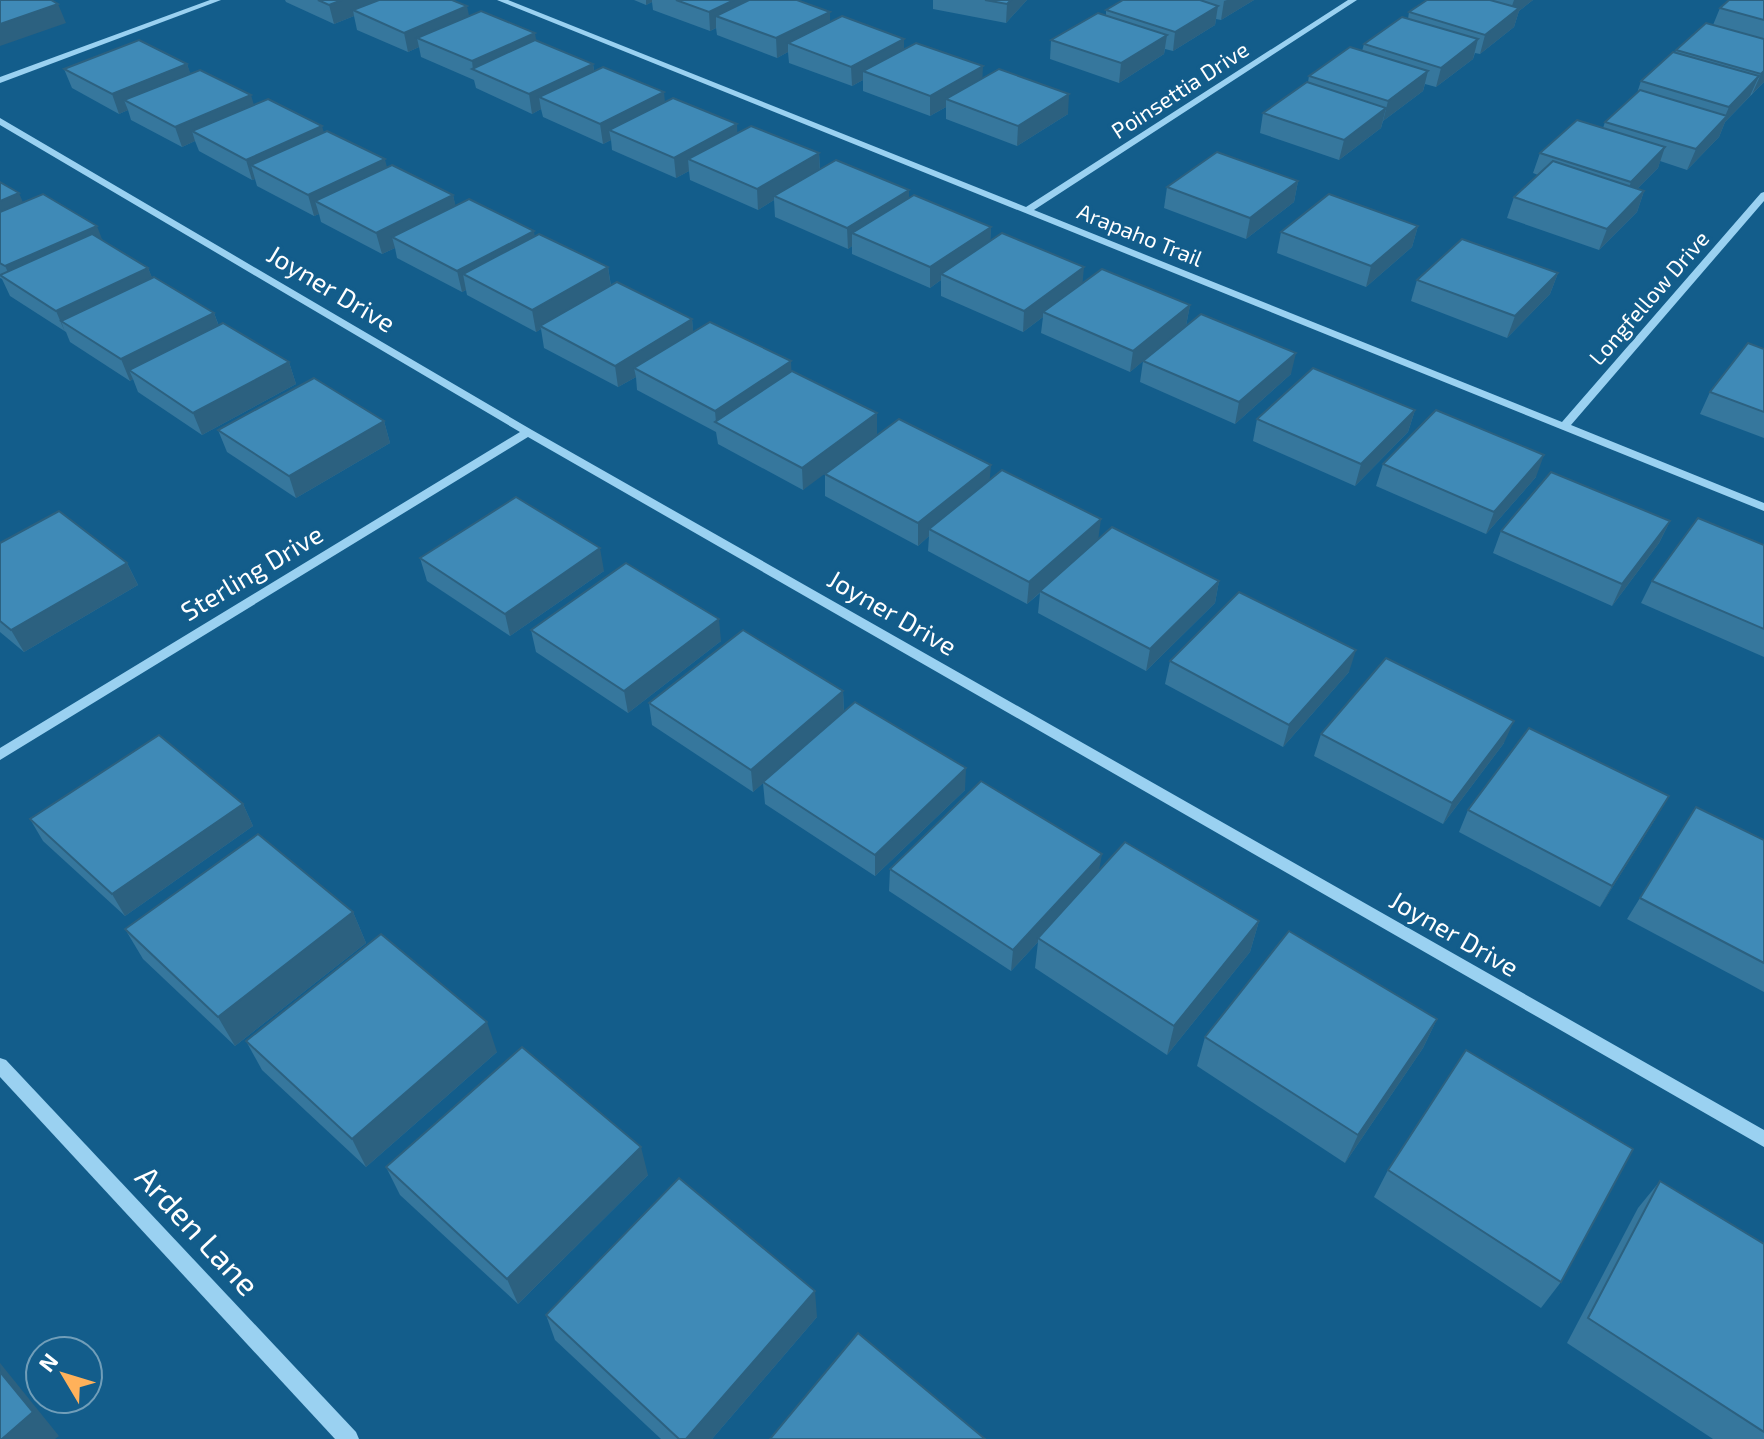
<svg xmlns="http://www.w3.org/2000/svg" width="1764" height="1439" font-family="'Exo 2',sans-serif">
<rect width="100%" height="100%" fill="#135d8b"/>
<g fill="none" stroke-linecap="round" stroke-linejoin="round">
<g fill="#9ad1f1" fill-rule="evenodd">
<polygon points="210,0 221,0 0,83 0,77"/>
<polygon points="497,0 508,0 1026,207 1348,0 1357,0 1034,210 1562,422 1761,193 1764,192 1764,201 1571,425 1764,503 1764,511"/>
<polygon points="0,118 532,430 1764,1130 1764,1147 528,437 0,760 0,748 520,432 0,125"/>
<polygon points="0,1058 6,1060 356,1432 359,1439 335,1439 0,1077"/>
</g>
</g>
<g fill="#36779d">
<polygon points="285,0 452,0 469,16 593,64 594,71 737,133 819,153 820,170 909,190 909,198 991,227 990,241 1082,283 1190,305 1186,326 1291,374 1235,424 1140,382 1143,361 1130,372 1041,333 1043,317 1023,332 941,296 941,280 930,288 852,254 852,246 848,249 775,217 774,200 758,210 690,180 689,171 676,178 612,150 611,140 603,144 543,117 541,109 532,114 476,88 474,80 421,57 419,47 408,52 357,30 354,16 334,24 286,2"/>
<polygon points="634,0 797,0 830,22 904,39 904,49 982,78 1068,114 1017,146 946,119 946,107 930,116 863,91 863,80 852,86 789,63 788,52 777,58 717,35 716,28 710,31 653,10 652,2 646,5"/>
<polygon points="933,0 1027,0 1006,23 933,9"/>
<polygon points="1123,0 1254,0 1221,20 1216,19 1215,25 1173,51 1165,49 1164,54 1119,83 1050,59 1051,40 1106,15 1106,10"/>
<polygon points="1427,0 1533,0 1519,11 1514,27 1480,54 1475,53 1473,59 1436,87 1425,84 1423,91 1383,121 1381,128 1339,160 1260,133 1263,113 1308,82 1309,76 1362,51 1364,44 1408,19 1409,12"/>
<polygon points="1764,0 1764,82 1725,122 1719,137 1687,170 1660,161 1658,168 1637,189 1644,191 1637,212 1599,250 1507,218 1514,197 1538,175 1533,173 1540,153 1603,128 1605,122 1637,93 1641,81 1675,53 1676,50 1713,25 1720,8"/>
<polygon points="187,64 190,74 254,105 324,133 387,167 453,195 455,205 535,236 608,267 611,286 692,319 693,332 791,371 877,413 803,490 718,444 716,432 637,390 636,377 618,387 544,348 541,329 536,332 467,295 466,290 462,292 397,258 395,248 382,254 321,222 319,214 314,216 257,186 255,179 252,180 199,151 195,141 182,147 131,120 128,110 119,114 72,88 64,69"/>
<polygon points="1298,181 1294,202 1246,239 1164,208 1167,187"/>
<polygon points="0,182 23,203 102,240 148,268 152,278 214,313 219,326 289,362 296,384 202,435 138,392 133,379 130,381 70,342 66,332 10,296 2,279 0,278"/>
<polygon points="1418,226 1412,247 1366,287 1277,253 1281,232"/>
<polygon points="1558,273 1550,294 1507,338 1411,301 1417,280"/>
<polygon points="1764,349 1764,438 1700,414 1710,392"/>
<polygon points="1415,410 1408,432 1355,486 1253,441 1257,419"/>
<polygon points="384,421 390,443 296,498 227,452 218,430"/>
<polygon points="1383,464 1536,477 1486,534 1376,486"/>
<polygon points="825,474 990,480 1098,540 1219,581 1215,603 1146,671 1038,613 1040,593 1027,604 928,551 929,536 918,546 825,496"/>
<polygon points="1670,521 1659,543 1612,606 1493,553 1501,531"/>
<polygon points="0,543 127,563 138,585 24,652 0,632"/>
<polygon points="1764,545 1764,657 1641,603 1652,581"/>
<polygon points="420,558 604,571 510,636 427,581"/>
<polygon points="531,630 721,641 628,713 536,652"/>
<polygon points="1170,661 1349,672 1283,747 1165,684"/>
<polygon points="843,691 844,712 965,790 875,876 765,804 763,783 753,792 652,725 649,703"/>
<polygon points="1321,734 1504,743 1443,824 1314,756"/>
<polygon points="243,804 253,826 125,916 43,841 30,819"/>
<polygon points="1696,807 1764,840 1764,992 1627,919"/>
<polygon points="1468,810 1656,818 1600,907 1459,832"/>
<polygon points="890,869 1099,871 1259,921 1250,952 1167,1055 1035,968 1038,942 1011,971 889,891"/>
<polygon points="353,912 366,943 235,1046 143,959 125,929"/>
<polygon points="1437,1019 1423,1048 1345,1163 1197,1066 1205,1037"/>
<polygon points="246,1041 497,1052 366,1167 262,1070"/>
<polygon points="386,1167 648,1175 518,1304 400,1195"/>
<polygon points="1388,1170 1561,1282 1541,1308 1374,1197"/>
<polygon points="1660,1181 1764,1244 1764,1439 1713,1439 1567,1343 1638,1208"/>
<polygon points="546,1315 817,1317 712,1439 661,1439 555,1340"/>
</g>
<g fill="#2c6180">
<polygon points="342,0 394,0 353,10 354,16 334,24 329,5"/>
<polygon points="646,0 652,0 652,2 646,5"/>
<polygon points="734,0 763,0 716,16 716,28 710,31 709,12"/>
<polygon points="1011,0 1027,0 1006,23 1007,4"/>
<polygon points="1227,0 1254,0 1221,20 1224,1"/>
<polygon points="1514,0 1533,0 1519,11 1514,27 1480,54 1485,35 1508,17"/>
<polygon points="58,4 66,23 0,46 0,24"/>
<polygon points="467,6 471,25 417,38 419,47 408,52 404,33"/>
<polygon points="1218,6 1215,25 1173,51 1175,32"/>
<polygon points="830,12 830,31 788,43 788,52 777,58 776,38"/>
<polygon points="535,33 538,52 473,70 472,61"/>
<polygon points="1167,35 1164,54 1119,83 1121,63"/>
<polygon points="904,39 904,58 863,71 863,80 852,86 851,67"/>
<polygon points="1478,39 1473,59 1436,87 1441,68"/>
<polygon points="187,64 194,83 124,100 128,110 119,114 112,94"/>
<polygon points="593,64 596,84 539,97 541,109 532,114 529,94"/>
<polygon points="983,66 982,86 946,99 946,107 930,116 930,96"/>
<polygon points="1428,71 1423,91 1383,121 1388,101"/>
<polygon points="1764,71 1764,82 1752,94 1761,74"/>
<polygon points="1759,76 1750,96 1725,122 1719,137 1687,170 1696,149 1723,121 1729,107"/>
<polygon points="664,92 666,112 609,130 611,140 603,144 600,124"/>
<polygon points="1069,94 1068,114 1017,146 1018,126"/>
<polygon points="251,95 257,115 192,131 195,141 182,147 175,127"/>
<polygon points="1386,108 1381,128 1339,160 1344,140"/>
<polygon points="737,124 738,144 688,159 689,171 676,178 674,158"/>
<polygon points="322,126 328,146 251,165 255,179 252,180 246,160"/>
<polygon points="1665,147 1658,168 1623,203 1631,182"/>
<polygon points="819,153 820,174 774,196 774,200 758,210 757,189"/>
<polygon points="385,159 390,180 315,201 319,214 314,216 308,195"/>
<polygon points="1298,181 1294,202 1246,239 1250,218"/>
<polygon points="909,190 909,211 852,233 852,246 848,249 847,228"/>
<polygon points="1644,191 1637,212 1599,250 1607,229"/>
<polygon points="19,193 28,214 0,225 0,201"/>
<polygon points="453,195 458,216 392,237 395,248 382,254 376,233"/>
<polygon points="97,226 105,247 13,283 5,266"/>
<polygon points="1418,226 1412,247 1366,287 1371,266"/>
<polygon points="991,227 990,248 941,274 941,280 930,288 930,267"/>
<polygon points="534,231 537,252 463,274 466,290 462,292 457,271"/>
<polygon points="608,267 611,288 540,326 541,329 536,332 532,310"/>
<polygon points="1084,267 1082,289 1043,312 1043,317 1023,332 1024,311"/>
<polygon points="148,268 157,289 61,321 65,332 56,311"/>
<polygon points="1558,273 1550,294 1507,338 1515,316"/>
<polygon points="1190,305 1186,326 1130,372 1133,351"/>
<polygon points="214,313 222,335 129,370 133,379 130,381 121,359"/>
<polygon points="692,319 694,340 634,368 636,377 618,387 615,366"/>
<polygon points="1296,353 1291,374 1235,424 1239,402"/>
<polygon points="791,361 792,382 716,422 715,411"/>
<polygon points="289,362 296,384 202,435 193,413"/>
<polygon points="1415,410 1408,432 1355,486 1361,464"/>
<polygon points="877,413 877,435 803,490 802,468"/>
<polygon points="384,421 390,443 296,498 289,476"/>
<polygon points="1544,455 1536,477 1486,534 1494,512"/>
<polygon points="991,465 989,487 929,529 929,536 918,546 918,523"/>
<polygon points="1101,519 1098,541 1027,604 1029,582"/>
<polygon points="1670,521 1659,543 1612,606 1622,584"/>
<polygon points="600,548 604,571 510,636 505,614"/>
<polygon points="127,563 138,585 24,652 11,630"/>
<polygon points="1219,581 1215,603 1146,671 1150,649"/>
<polygon points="719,619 721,641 628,713 624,691"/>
<polygon points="1356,650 1349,672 1283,747 1289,725"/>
<polygon points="843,691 844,713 753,792 751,770"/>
<polygon points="1514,721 1504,743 1443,824 1452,803"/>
<polygon points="966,768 965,790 875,876 875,855"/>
<polygon points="1669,796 1656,818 1600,907 1612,886"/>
<polygon points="243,804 253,826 125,916 112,894"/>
<polygon points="1102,854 1098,876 1038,938 1038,942 1011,971 1013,950"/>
<polygon points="353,912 366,943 235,1046 218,1017"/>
<polygon points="1259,921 1250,952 1167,1055 1174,1026"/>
<polygon points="1437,1019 1423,1048 1345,1163 1358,1135"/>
<polygon points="487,1022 497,1052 366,1167 352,1139"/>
<polygon points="641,1147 648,1175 518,1304 507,1279"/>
<polygon points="815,1291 817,1317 712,1439 686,1439"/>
<polygon points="0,1363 59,1436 55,1439 2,1439"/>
</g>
<g fill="#3f8ab7" stroke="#2c6180" stroke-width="2">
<polygon points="0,0 51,0 58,4 0,24"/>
<polygon points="318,0 342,0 329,5"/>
<polygon points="379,0 452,0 467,6 404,33 353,10"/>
<polygon points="676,0 734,0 709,12"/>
<polygon points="749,0 797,0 830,12 776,38 716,16"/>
<polygon points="985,0 1011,0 1007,4"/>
<polygon points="1123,0 1200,0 1218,6 1175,32 1106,10"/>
<polygon points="1427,0 1490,0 1519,8 1485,35 1409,12"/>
<polygon points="1729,0 1764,0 1764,20 1720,8"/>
<polygon points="481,11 535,33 472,61 417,38"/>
<polygon points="1098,13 1167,35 1121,63 1051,40"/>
<polygon points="842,16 904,39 851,67 788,43"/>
<polygon points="1402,17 1478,39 1441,68 1364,44"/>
<polygon points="1706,23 1764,39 1764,71 1761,74 1676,50"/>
<polygon points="139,40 187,64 112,94 64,69"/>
<polygon points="535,40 593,64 529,94 472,69"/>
<polygon points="916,43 983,66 930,96 863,71"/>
<polygon points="1350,47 1428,71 1388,101 1309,76"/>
<polygon points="1673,52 1759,76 1729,107 1641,81"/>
<polygon points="603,67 664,92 600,124 539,97"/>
<polygon points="999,69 1069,94 1018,126 946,99"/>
<polygon points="200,70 251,95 175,127 124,100"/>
<polygon points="1307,82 1386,108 1344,140 1263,113"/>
<polygon points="1640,90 1727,116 1696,149 1605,122"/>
<polygon points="673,98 737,124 674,158 609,130"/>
<polygon points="268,99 322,126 246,160 192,131"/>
<polygon points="1577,120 1665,147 1631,182 1540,153"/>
<polygon points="751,126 819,153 757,189 688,159"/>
<polygon points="327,131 385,159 308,195 251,165"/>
<polygon points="1217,152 1298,181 1250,218 1167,187"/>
<polygon points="836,160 909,190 847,228 774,196"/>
<polygon points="1553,161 1644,191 1607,229 1514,197"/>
<polygon points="392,165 453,195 376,233 315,201"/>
<polygon points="0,182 19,193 0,201"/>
<polygon points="43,194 97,226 5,266 0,263 0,212"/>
<polygon points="1329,194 1418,226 1371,266 1281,232"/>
<polygon points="914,195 991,227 930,267 852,233"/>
<polygon points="469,199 534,231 457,271 392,237"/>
<polygon points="1002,233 1084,267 1024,311 941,274"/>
<polygon points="92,234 148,268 56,311 0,275"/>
<polygon points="539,234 608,267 532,310 463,274"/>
<polygon points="1462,239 1558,273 1515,316 1417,280"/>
<polygon points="1102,269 1190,305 1133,351 1043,312"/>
<polygon points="154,277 214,313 121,359 61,321"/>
<polygon points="617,282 692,319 615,366 540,326"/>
<polygon points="1201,314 1296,353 1239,402 1143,361"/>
<polygon points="710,322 791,361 715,411 634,368"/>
<polygon points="223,323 289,362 193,413 129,370"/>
<polygon points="1748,343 1764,349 1764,412 1710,392"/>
<polygon points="1313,368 1415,410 1361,464 1257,419"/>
<polygon points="792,371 877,413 802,468 715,422"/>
<polygon points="314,378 384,421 289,476 218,430"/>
<polygon points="1436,410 1544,455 1494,512 1383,464"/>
<polygon points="899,419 991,465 918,523 825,474"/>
<polygon points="1002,470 1101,519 1029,582 929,529"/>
<polygon points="1551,472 1670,521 1622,584 1501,531"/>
<polygon points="516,497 600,548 505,614 420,558"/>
<polygon points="59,511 127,563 11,630 0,621 0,543"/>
<polygon points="1698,518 1764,545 1764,629 1652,581"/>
<polygon points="1112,527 1219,581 1150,649 1040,591"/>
<polygon points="626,563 719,619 624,691 531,630"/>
<polygon points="1239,592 1356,650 1289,725 1170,661"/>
<polygon points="743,630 843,691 751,770 649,703"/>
<polygon points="1386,658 1514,721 1452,803 1321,734"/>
<polygon points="855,702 966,768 875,855 763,782"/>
<polygon points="1529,728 1669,796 1612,886 1468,810"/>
<polygon points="159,735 243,804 112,894 30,819"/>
<polygon points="981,781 1102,854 1013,950 890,869"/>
<polygon points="1696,807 1764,840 1764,963 1640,898"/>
<polygon points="258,834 353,912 218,1017 125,929"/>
<polygon points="1125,842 1259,921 1174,1026 1038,938"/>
<polygon points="1289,931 1437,1019 1358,1135 1205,1037"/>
<polygon points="381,934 487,1022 352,1139 246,1041"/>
<polygon points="522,1047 641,1147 507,1279 386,1167"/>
<polygon points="1466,1050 1633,1149 1561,1282 1388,1170"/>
<polygon points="679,1178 815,1291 686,1439 679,1439 546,1315"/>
<polygon points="1660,1181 1764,1244 1764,1432 1588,1318"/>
<polygon points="858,1333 985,1439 770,1439"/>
<polygon points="0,1372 33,1412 2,1439 0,1439"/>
</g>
<g text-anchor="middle" stroke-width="7" stroke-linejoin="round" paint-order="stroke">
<g font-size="22" fill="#fff" stroke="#135d8b">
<text transform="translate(1180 90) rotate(-33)" y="8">Poinsettia Drive</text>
<text transform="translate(1140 235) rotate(22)" y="8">Arapaho Trail</text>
<text transform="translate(1649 298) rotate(-49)" y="8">Longfellow Drive</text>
</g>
<g font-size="26" fill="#fff" stroke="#135d8b">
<text transform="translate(331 289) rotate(31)" y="9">Joyner Drive</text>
<text transform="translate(252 573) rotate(-31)" y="9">Sterling Drive</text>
<text transform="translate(892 613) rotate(30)" y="9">Joyner Drive</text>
<text transform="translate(1454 934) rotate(30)" y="9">Joyner Drive</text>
</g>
<g font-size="32" fill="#fff" stroke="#135d8b">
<text transform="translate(197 1231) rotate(47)" y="11">Arden Lane</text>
</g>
</g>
<g transform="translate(64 1375) rotate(308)"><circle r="38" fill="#135d8b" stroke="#719eb9" stroke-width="2"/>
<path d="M0-6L14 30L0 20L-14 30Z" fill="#ffb15a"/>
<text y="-12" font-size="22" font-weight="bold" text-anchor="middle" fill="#ffffff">N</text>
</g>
</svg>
